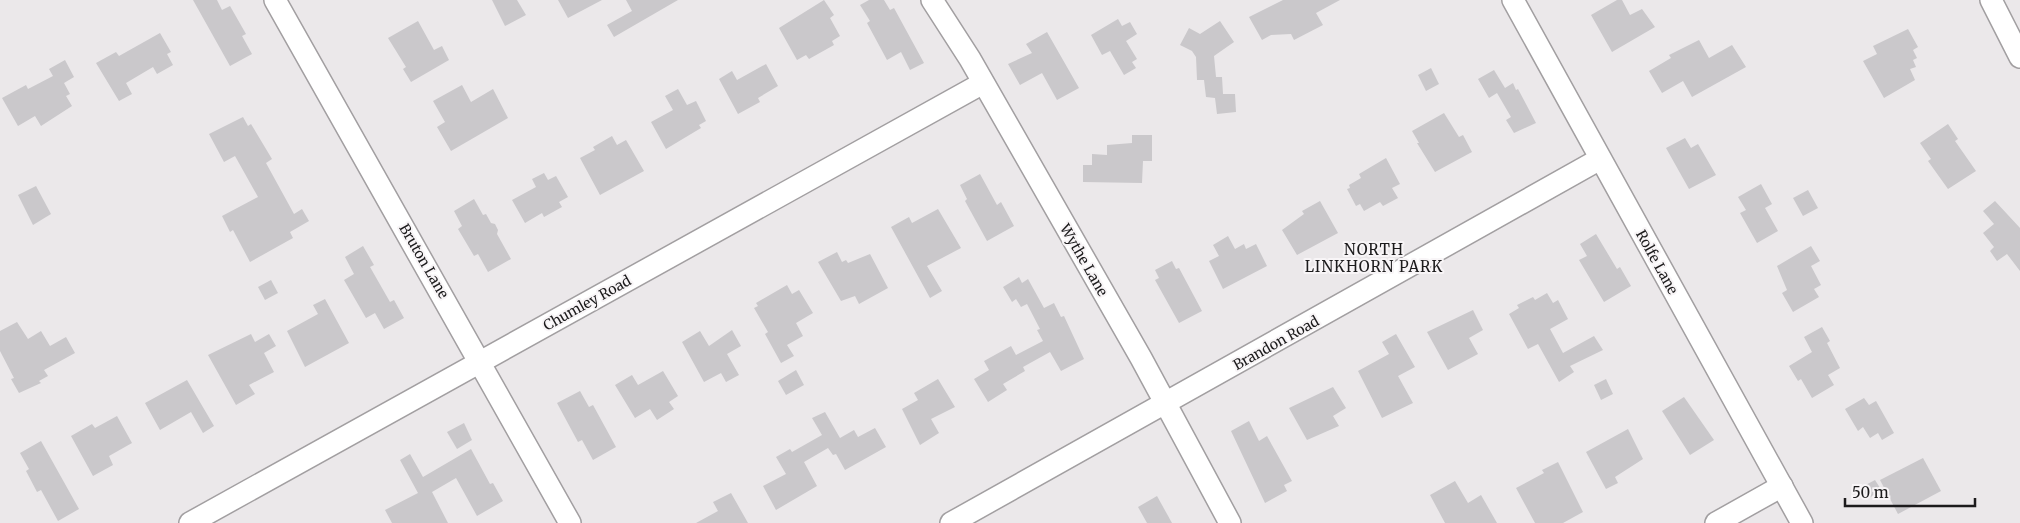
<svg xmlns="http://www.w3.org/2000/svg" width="2020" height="523" font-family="Merriweather,serif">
<rect width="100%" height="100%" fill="#ebe8ea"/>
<g fill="#cac8cb">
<polygon points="193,0 217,0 222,10 230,6 246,34 242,36 252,54 230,66"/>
<polygon points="492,0 517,0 526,15 505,26"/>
<polygon points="558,0 602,0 568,18"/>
<polygon points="626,0 678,0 614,37 607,25 632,11"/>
<polygon points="824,0 834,15 830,18 840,36 832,41 834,45 809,59 806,55 797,60 779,28"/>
<polygon points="869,0 884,0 890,10 894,8 924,63 910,70 901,52 887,60 867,23 870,21 860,5"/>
<polygon points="1283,0 1340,0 1316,13 1323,25 1294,40 1291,34 1271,35 1262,40 1249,17"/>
<polygon points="1617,0 1622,0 1630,15 1642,9 1655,27 1612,52 1591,15"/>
<polygon points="1118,19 1122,26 1130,22 1137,34 1126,41 1137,59 1132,62 1136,68 1124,75 1110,51 1102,55 1091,35"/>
<polygon points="418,21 434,50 442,46 449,60 411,82 403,69 406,67 388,38"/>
<polygon points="1220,21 1234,42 1214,56 1216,77 1222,77 1223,94 1235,94 1236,112 1217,114 1215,98 1206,97 1204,80 1197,80 1196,57 1192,51 1180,45 1189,28 1200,34"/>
<polygon points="1908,29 1918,47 1913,50 1917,58 1913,60 1916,67 1910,69 1915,80 1884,98 1863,61 1877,54 1873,46"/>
<polygon points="1047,32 1079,88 1057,100 1042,73 1020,85 1008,64 1032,53 1026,44"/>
<polygon points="160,33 171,52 167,54 173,65 157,74 153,67 126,83 132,94 119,101 96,63 116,52 119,56"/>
<polygon points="1699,40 1709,58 1732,45 1746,67 1692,97 1683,81 1662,93 1649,71 1671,58 1669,55"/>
<polygon points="65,60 74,77 64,83 70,94 66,96 72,106 41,126 35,116 18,126 2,98 26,85 28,89 53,76 49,69"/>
<polygon points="766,64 778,86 758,98 760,102 738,114 719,79 732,71 737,80"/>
<polygon points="1431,68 1439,84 1426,91 1418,75"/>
<polygon points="1494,70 1505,88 1513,83 1516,90 1518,89 1536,123 1514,133 1506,120 1511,117 1497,93 1489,98 1478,79"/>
<polygon points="462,85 471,102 493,89 508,118 451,151 437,127 445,122 433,101"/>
<polygon points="678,89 687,105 696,101 706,121 699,125 701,128 666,149 651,122 673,110 665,96"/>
<polygon points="1444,113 1459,137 1463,135 1472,152 1435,172 1417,143 1419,143 1412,131"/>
<polygon points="243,117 248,126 251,124 272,159 266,163 294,214 302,209 309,221 290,232 293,238 250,262 233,230 230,232 222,216 258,197 235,156 224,162 209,134"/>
<polygon points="1948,124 1958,139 1955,141 1976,171 1948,189 1928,161 1931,159 1920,143"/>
<polygon points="1132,135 1152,135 1152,161 1143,161 1142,183 1083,182 1083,165 1092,165 1092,154 1107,155 1107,145 1132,143"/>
<polygon points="612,136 617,145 626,140 644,171 600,195 580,158 595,150 593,147"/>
<polygon points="1685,138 1691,148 1698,144 1716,175 1689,189 1666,148"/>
<polygon points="1386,158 1400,184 1392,188 1398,198 1383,206 1380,202 1364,211 1360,204 1356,206 1347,189 1350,188 1349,185 1361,178 1359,174"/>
<polygon points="544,173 548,180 556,176 568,197 559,202 562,207 544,217 542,213 525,223 512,200 536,187 532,179"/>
<polygon points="980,174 997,205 1001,202 1014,226 987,241 965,201 967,199 960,185"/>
<polygon points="1761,184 1772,204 1765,208 1778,231 1757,243 1740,213 1746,210 1738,197"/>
<polygon points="36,186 51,214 33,225 18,195"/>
<polygon points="1808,190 1818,208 1803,216 1793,198"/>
<polygon points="474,199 483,215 486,214 491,223 495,224 498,230 497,234 511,259 488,272 478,254 474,256 458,229 462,226 454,211"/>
<polygon points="1320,201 1338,233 1297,255 1282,230 1304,214 1302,211"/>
<polygon points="1995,201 2020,228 2020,271 2007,254 1997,261 1990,251 1994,247 1983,233 1994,224 1983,211"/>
<polygon points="938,209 961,248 927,266 942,291 930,298 891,227 909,217 912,223"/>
<polygon points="1596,234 1617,269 1620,267 1631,286 1604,302 1579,260 1587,256 1580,244"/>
<polygon points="1228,236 1235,249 1244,244 1246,249 1256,244 1267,266 1223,289 1209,261 1219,256 1213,245"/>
<polygon points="363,246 374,265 370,267 390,302 394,300 404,318 384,329 375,313 366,318 344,280 354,274 345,257"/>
<polygon points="1811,246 1820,261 1811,266 1821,285 1814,289 1819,297 1793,312 1782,293 1787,290 1777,266"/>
<polygon points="837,252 842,262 846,260 848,263 870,254 888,288 859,304 855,296 841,301 818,262"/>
<polygon points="1172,261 1176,269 1179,268 1202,311 1179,323 1155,280 1159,278 1155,270"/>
<polygon points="1019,277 1022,283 1028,279 1044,308 1054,303 1061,317 1064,316 1084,359 1061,371 1050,352 1023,367 1025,371 1003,384 1007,390 988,402 974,379 989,370 984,361 1011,346 1016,355 1043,341 1037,330 1040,329 1027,304 1021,307 1016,299 1012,302 1003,287"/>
<polygon points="271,280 278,293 265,300 258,287"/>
<polygon points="787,285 792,294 799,290 813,313 796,323 803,336 787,345 794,356 781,363 765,334 768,332 754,308 758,306 756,303"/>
<polygon points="1547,293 1553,303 1558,300 1568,319 1550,329 1563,353 1594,336 1603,350 1570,366 1574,372 1559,382 1538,344 1528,349 1509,314 1519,308 1517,305 1533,297 1535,300"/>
<polygon points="325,299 349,343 305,367 287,331 318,314 313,305"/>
<polygon points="1473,310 1483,330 1469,338 1478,354 1448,370 1427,332"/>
<polygon points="17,322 28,339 41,331 50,346 66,337 75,353 44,370 48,376 39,381 41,383 19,393 11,379 14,378 0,351 0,331"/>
<polygon points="1822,327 1830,341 1827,343 1840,368 1828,375 1834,385 1812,398 1801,379 1798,381 1789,366 1812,352 1804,337"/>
<polygon points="732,330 741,346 727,354 739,375 726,382 721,373 704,382 682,342 700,331 709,346"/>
<polygon points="251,334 255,342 269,334 276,346 264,353 274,372 249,385 255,394 236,405 208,355"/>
<polygon points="1396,334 1415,367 1398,376 1413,403 1382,418 1358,371 1389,354 1382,342"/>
<polygon points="796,370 804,385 786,395 778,381"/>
<polygon points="663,371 678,396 669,402 674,409 657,420 650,409 635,418 615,385 632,375 638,385"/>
<polygon points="938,379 955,407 931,419 939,433 920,445 902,409 918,400 914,393"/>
<polygon points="1606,379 1613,394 1601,400 1594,385"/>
<polygon points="187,380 214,426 203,433 191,412 160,430 145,403"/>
<polygon points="1333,387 1346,408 1333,416 1339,426 1307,440 1289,408"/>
<polygon points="580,391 589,407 593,405 616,447 593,460 582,440 578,442 557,403"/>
<polygon points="1684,397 1714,440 1690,455 1662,411"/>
<polygon points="1864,398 1869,405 1876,401 1894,433 1882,440 1878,433 1870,438 1863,427 1858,431 1845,409"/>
<polygon points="825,412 840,438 854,430 858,437 875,428 886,447 845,470 836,454 833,455 828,448 804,462 817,486 776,510 763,486 786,474 776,457 790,449 792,452 822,435 812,418"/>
<polygon points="117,416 132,443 109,456 113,465 93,476 71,436 92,424 95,428"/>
<polygon points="1249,421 1259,441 1267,436 1292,481 1284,485 1287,491 1265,503 1231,431"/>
<polygon points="464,423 472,440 457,449 447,432"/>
<polygon points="1628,429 1643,459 1615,477 1618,483 1606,489 1586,452"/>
<polygon points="41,441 79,509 58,521 41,490 37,492 26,471 29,469 20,453"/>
<polygon points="471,449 490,484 493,483 503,501 477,516 456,478 432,492 448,523 392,523 385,510 418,493 400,460 410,454 423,477"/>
<polygon points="1923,458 1941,491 1898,514 1880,480"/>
<polygon points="1558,462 1583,512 1563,523 1535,523 1516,488 1544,473 1542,470"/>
<polygon points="1875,480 1882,491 1865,500 1858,489"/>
<polygon points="1455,481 1468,503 1481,495 1497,523 1445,523 1430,495"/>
<polygon points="731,493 748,523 696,523 718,511 713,502"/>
<polygon points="1157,496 1172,523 1147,523 1138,507"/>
</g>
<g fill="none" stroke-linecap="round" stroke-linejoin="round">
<g stroke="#a29fa1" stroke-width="24">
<g id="minor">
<polyline points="275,0 570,523"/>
<polyline points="932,0 970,59 1141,358 1230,523"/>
<polyline points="1513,0 1802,523"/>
<polyline points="1991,0 2020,57"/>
<polyline points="190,523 983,83"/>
<polyline points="951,523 1600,159"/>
<polyline points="1716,523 1782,486"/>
</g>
</g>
<use href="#minor" stroke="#fff" stroke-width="21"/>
</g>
<g text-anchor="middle" stroke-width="4" stroke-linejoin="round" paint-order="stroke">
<g font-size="14" fill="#1c1b1c" stroke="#f8f5f7">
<text transform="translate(1084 260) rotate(60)" y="5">Wythe Lane</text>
<text transform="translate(424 261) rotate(60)" y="5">Bruton Lane</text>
<text transform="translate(1657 262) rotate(61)" y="5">Rolfe Lane</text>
<text transform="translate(587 303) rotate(-29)" y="5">Chumley Road</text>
<text transform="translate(1276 343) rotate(-29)" y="5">Brandon Road</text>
</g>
<g font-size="15" letter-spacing="1" fill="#1c1b1c" stroke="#f8f5f7">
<text x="1374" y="255">NORTH<tspan x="1374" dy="17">LINKHORN PARK</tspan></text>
</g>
</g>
<path d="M1845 498v8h130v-8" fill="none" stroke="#1c1b1c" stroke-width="2.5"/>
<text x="1852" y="498" font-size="15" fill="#1c1b1c" stroke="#f8f5f7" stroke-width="4" paint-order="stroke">50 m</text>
</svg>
